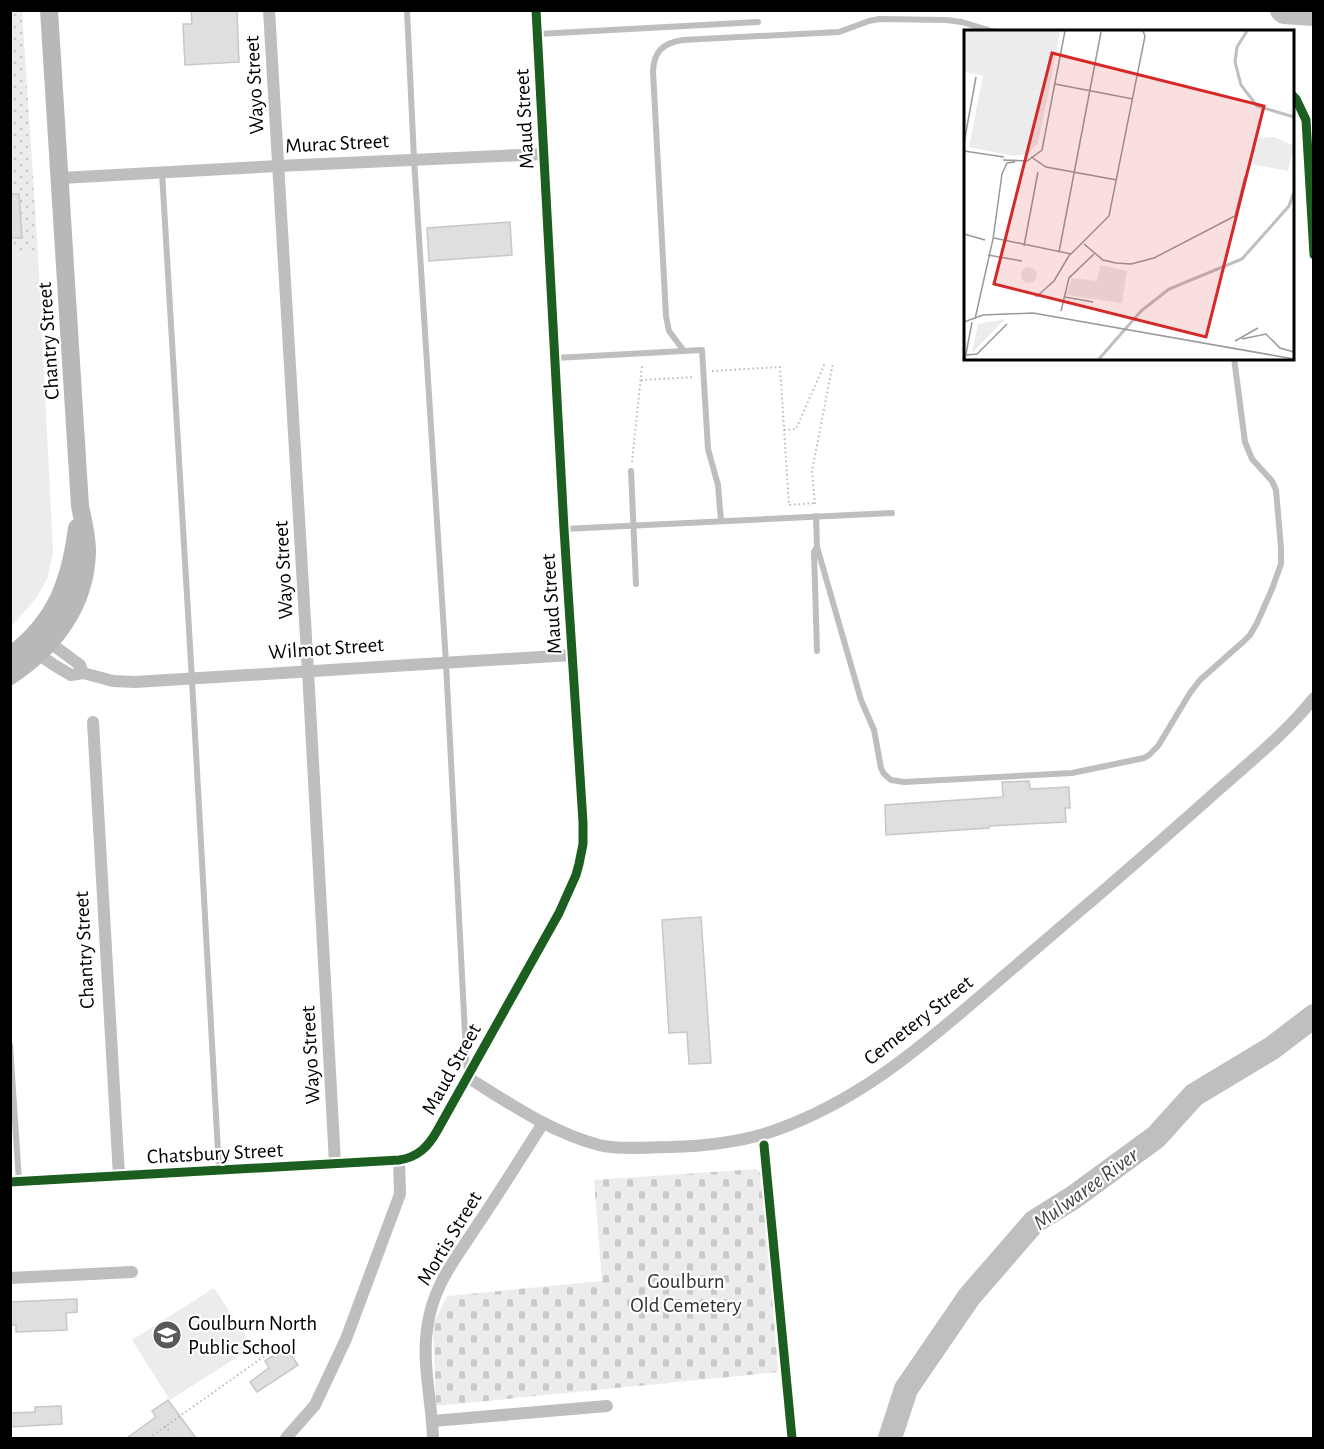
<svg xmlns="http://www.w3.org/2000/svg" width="1324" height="1449" font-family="'Alegreya Sans',sans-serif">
<defs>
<pattern id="grass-dots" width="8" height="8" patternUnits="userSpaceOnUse" patternTransform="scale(1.5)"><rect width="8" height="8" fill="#ececec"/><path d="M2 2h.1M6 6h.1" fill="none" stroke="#c9c9c9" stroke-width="1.8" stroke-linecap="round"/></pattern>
<pattern id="cemetery-stones" width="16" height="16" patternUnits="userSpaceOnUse" patternTransform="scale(1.5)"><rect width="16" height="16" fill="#ececec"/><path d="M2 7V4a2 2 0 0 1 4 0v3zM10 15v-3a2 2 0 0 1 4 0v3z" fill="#c9c9c9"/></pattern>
</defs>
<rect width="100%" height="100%" fill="#fff"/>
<polygon fill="url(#grass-dots)" points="10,11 22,11 38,253 11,254"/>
<polygon fill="url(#cemetery-stones)" points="756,1169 763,1175 778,1372 436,1406 433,1324 447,1296 602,1281 594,1180"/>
<g fill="#ececec">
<polygon points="38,253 53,552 48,577 37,597 11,627 11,254"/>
<polygon points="214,1288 253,1347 170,1400 132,1340"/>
</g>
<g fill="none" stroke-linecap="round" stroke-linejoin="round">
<g stroke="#bfbfbf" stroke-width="24">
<polyline points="1282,10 1284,12 1314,14"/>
<polyline points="890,1438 906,1389 969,1297 1034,1222 1074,1197 1156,1137 1194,1095 1272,1048 1314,1016"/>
</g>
</g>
<g fill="#dfdfdf" stroke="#c7c7c7" stroke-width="1.5">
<polygon points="191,10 237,10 239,62 185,65 183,24 192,24"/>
<polygon points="10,194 19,194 22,238 10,238"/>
<polygon points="510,222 512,255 429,261 427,228"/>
<polygon points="1029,781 1030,789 1069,787 1070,808 1065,808 1066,822 989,826 989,828 886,835 885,805 1003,797 1002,782"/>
<polygon points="701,917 711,1063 689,1064 687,1032 669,1033 662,920"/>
<polygon points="77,1299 77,1312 66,1313 67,1330 16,1332 16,1325 10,1325 10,1302"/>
<polygon points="286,1347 298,1365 257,1392 250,1382 269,1368 265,1361"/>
<polygon points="168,1400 196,1438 127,1438 156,1417 152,1411"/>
<polygon points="61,1406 62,1424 10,1427 10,1413 35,1412 35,1407"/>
</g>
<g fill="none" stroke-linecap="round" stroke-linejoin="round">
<g stroke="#b9b9b9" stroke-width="2" stroke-dasharray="1.5 3" stroke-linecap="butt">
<polyline points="712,371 780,367 789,505 815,503"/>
<polyline points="641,380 695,377"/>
<polyline points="784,430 796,429 825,363"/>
<polyline points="632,462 642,366"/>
<polyline points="815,504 812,471 833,363"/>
<polyline points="165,1426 171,1433"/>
<polyline points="149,1438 273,1350 276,1353"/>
</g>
<g stroke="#bebebe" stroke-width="6">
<polyline points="407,10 414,159 446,663 467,1073"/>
<polyline points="538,34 758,22"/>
<polyline points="162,172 192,680 219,1170"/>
<path d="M684 351 669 331 666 316 653 71C654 51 663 43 683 40L839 32 869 21 879 19 946 20 962 22 995 32"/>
<polyline points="555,358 702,350 708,449 718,485 721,521"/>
<polyline points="631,471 636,584"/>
<polyline points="816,516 817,547 814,552 817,651"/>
<polyline points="564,529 892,513"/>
<polyline points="817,547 861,700 874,730 881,768 884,774 891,780 904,782 1072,773 1144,758 1149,755 1158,746 1190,693 1200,680 1244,641 1250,635 1257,623 1272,589 1281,564 1281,548 1276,490 1272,481 1252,459 1245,442 1234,358"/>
<polyline points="10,1045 19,1181"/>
</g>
<g stroke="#bebebe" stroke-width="12">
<polyline points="269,10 308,671 335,1163"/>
<polyline points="61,178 278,166 544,154"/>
<polyline points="45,639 80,665 83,673"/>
<polyline points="34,651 54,665 71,675 83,673 113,681 135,682 572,655"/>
<polyline points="93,722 119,1176"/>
<path d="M467 1077C509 1103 550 1132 599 1145 617 1150 650 1147 670 1147 705 1146 743 1142 776 1130 855 1102 914 1053 977 999 1012 969 1047 939 1082 909 1128 870 1173 830 1217 791 1251 761 1286 733 1314 698"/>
<path d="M10 1182 399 1160C418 1157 428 1147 437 1131L559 913 576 875 579 864 583 844V822L564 529 536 10"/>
<polyline points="10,1278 132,1272"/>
<polyline points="433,1421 607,1406"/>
<polyline points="286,1438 315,1405 346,1339 400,1194 399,1160"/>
<path d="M433 1438C432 1402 422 1365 427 1329 433 1285 453 1263 476 1227 499 1193 521 1158 543 1123"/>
</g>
<g stroke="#b8b8b8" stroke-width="18">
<path d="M10 656C56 622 70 582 77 528"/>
<path d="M10 676C54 647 86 605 87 551 87 536 83 521 80 506L49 10"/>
</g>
<g stroke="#fff" stroke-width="13">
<g id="cycleway">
<polyline points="1292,95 1296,99 1306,120 1314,255"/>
<polyline points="764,1145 792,1438"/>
<path d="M10 1182 399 1160C418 1157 428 1147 437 1131L559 913 576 875 579 864 583 844V822L564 529 536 10"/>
</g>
</g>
<use href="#cycleway" stroke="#1b5e20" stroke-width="9"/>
</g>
<defs>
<g id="school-disc" transform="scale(1.5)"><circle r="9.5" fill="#595959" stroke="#fff"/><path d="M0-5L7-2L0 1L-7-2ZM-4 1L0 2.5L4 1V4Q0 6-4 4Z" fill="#fff"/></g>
</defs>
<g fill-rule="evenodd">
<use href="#school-disc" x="167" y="1335"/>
</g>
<g text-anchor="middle" stroke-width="4.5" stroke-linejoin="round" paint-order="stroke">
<g font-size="21" fill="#000" stroke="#fff">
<text transform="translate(254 85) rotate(-93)" y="7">Wayo Street</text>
<text transform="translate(524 119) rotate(-93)" y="7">Maud Street</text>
<text transform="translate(337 143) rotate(-3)" y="7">Murac Street</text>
<text transform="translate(48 341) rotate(-94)" y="7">Chantry Street</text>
<text transform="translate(283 570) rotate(-93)" y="7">Wayo Street</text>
<text transform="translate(551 604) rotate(-94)" y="7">Maud Street</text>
<text transform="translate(326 648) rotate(-4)" y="7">Wilmot Street</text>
<text transform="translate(84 950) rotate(-93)" y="7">Chantry Street</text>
<text transform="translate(918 1020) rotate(-38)" y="7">Cemetery Street</text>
<text transform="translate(310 1055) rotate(-93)" y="7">Wayo Street</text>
<text transform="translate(451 1069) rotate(-61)" y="7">Maud Street</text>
<text transform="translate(215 1153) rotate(-3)" y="7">Chatsbury Street</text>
<text transform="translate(449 1238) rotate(-59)" y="7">Mortis Street</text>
</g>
<g font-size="21" fill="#333" stroke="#fff">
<text x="686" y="1288">Goulburn<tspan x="686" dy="24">Old Cemetery</tspan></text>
</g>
<g font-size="21" fill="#000" stroke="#fff" text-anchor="start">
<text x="188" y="1330">Goulburn North<tspan x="188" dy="24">Public School</tspan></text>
</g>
<g font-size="22" font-style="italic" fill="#444" stroke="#fff">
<text transform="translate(1085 1188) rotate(-36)" y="8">Mulwaree River</text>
</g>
</g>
<g transform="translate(964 30)">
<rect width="330" height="330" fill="#fff"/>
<path d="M0 1H96L84 65 65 61 54 56 55 52 0 42Z" fill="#ececec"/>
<path d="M310 107 330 116 324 141 286 134 290 108ZM136 235 163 241 158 273 102 265 108 248 133 251Z" fill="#ececec"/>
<path d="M19 45 55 52V56L65 61 84 65 74 113 64 124 50 126 5 117ZM57 245a8 8 0 1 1 16 0a8 8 0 1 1-16 0ZM41 289 39 291 8 323 14 294Z" fill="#ececec"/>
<path fill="none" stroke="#bfbfbf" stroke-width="3" d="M283 1 273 17 271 32 277 55 293 76 330 87M135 329 177 281 205 259 278 229 325 176 330 162"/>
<path fill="none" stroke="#999" stroke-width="1.5" d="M91 54 169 69M0 113 12 47M0 121 40 127M67 127 82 137 153 150M39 130 63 131 78 120 101 1M0 204 21 210M30 208 107 224 145 186 181 6 179 1M120 214 139 230 152 233 167 234 190 228 271 186 281 146M60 216 74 142M95 222 137 2M24 225 58 231M72 267 90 251 106 224M101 267 129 272M97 281 105 248 130 224M11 289 29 209 38 144 43 133 51 132M0 292 19 285 69 283 330 329M278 309 302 304 316 318 330 322M271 311 294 298M2 325 13 324 43 294M1 329 8 292"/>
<path fill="#d62828" fill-opacity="0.15" stroke="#d62828" stroke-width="3" d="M88 23 300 76 242 307 30 254Z"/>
<rect width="330" height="330" fill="none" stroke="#000" stroke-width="3"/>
</g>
<rect width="1324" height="1449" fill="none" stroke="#000000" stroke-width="24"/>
</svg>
